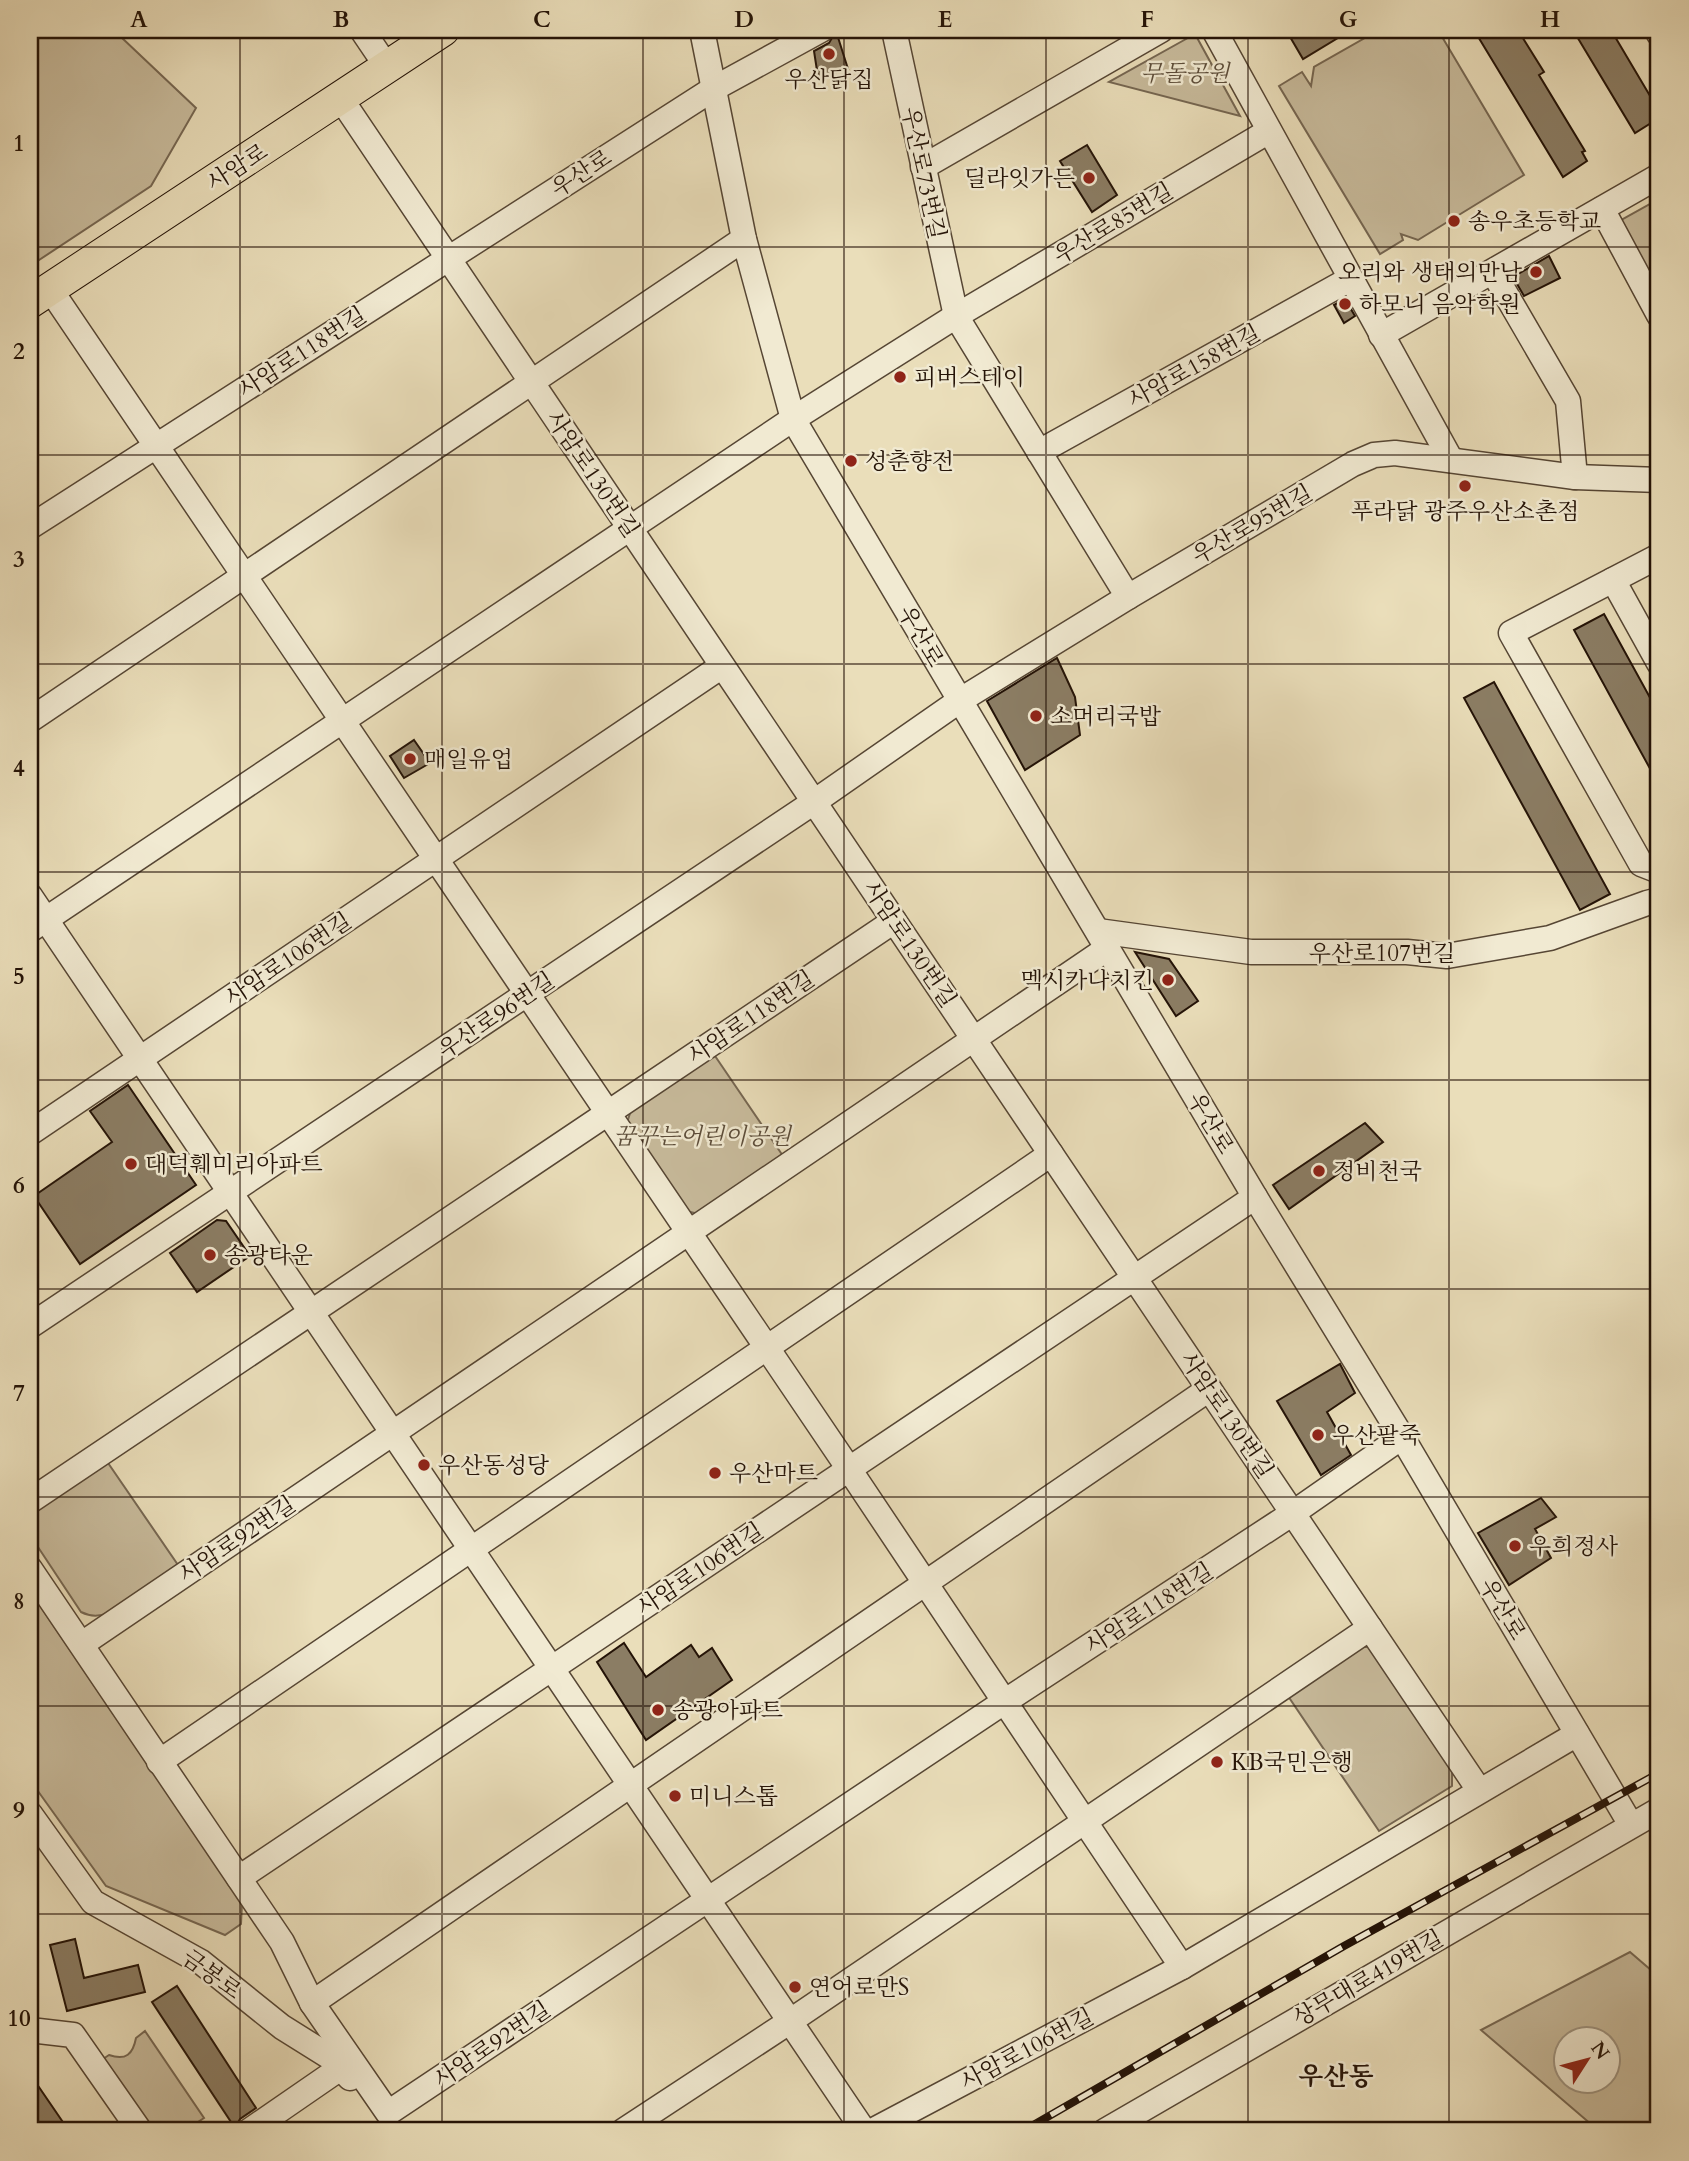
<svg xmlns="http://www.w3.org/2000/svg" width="1689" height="2161" font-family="Cardo,'Noto Serif KR',serif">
<rect width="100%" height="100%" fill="#eadeba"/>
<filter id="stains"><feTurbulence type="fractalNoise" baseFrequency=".00286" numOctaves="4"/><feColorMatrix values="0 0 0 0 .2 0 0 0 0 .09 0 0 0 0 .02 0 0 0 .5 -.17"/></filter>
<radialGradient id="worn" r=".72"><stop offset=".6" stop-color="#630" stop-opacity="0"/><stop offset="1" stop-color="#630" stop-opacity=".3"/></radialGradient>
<g fill="#c8bb9c" stroke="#766752" stroke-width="2" fill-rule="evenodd">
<polygon points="30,30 129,30 121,37 196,108 151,186 30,266"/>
<polygon points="1379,30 1438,30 1524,175 1418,240 1401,234 1403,240 1380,254 1279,86 1302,72 1311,86 1314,67"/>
<polygon points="1195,34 1240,116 1109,82"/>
<polygon points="1659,199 1659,299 1616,223"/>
<polygon points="713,1053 783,1156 699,1214 686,1211 627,1123 631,1110"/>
<path d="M106 1460 178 1565 109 1612C100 1617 91 1617 81 1612L30 1535V1514L35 1508Z"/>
<polygon points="30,1591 242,1903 241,1924 225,1935 106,1886 30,1780"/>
<polygon points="1356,1647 1370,1647 1452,1769 1452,1786 1379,1831 1286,1693"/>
<path d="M1630 1952 1659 1977V2131H1599L1481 2030ZM1566 2038H1608V2080H1566Z"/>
<path d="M145 2031 204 2118 184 2131H147L100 2061 109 2055C126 2061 133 2054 136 2038Z"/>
</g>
<g fill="#8b7d64" stroke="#241307" stroke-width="2">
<polygon points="1286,30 1351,30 1303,59"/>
<polygon points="1474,30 1513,30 1518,37 1521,35 1544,72 1539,75 1585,151 1582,152 1587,161 1563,177"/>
<polygon points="1573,30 1611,30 1659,111 1659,118 1635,133"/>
<polygon points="836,31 848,69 818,77 814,51 829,43"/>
<polygon points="1087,145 1117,195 1092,212 1060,161"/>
<polygon points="1549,256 1560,278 1524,296 1513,277"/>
<polygon points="1345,299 1355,316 1344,323 1334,305"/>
<polygon points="1604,614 1659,714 1659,785 1574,630"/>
<polygon points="1057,658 1075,697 1080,735 1025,770 987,701"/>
<polygon points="1494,682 1610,894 1580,910 1464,698"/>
<polygon points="414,740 430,763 404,778 390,756"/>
<polygon points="1135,952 1169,959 1198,1001 1176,1016"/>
<polygon points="128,1085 196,1185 80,1264 34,1196 112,1142 90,1111"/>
<polygon points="1365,1123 1383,1142 1289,1209 1273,1185"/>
<polygon points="217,1220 226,1221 250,1256 197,1292 170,1253"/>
<polygon points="1340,1364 1355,1393 1327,1412 1351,1455 1321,1475 1277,1401"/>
<polygon points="1541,1498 1556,1517 1535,1529 1551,1558 1509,1585 1478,1533"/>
<polygon points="624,1643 646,1677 691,1645 699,1657 712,1648 732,1680 646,1740 597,1662"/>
<polygon points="75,1939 84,1978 138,1965 145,1992 67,2011 50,1945"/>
<polygon points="177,1986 256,2108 240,2119 235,2128 152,2002"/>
<polygon points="30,2074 69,2131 30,2131"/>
</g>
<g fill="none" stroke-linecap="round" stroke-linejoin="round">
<g stroke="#564634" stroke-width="27">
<g id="minor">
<polyline points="362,30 387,67"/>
<polyline points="702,30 744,239 793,419 1255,1197 1402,1437 1631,1825"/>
<polyline points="894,30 956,316 1128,597"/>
<polyline points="1214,30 1451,460"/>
<polyline points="1657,30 1659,34"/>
<polyline points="341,99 1479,1790"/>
<polyline points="923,167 1161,30"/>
<polyline points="1602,209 1659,315"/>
<polyline points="1493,272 1568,401 1575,477"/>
<polyline points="50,289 849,1469 1182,1967"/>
<polyline points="1381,335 1659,176"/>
<polyline points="1039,452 1350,279"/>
<polyline points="30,527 713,89 821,30"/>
<polyline points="1659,556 1511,633 1641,864 1659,871"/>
<polyline points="1613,580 1659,663"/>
<polyline points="30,720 744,239"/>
<polyline points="30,896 864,2131"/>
<polyline points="30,930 793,419 956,316 1269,131"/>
<polyline points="1098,931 1251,952 1407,952 1447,956 1550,938 1647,903 1659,900"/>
<polyline points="30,1133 722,666"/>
<polyline points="30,1326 814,802 959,701 1128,597 1353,464 1374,455 1395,453 1575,477 1659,480"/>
<polyline points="1209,1389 312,2003 388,2113 1004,1702 1293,1513 1402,1437"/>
<polyline points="30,1501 894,921"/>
<polyline points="30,1569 282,1942 312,2003"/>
<polyline points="82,1644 1108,948"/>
<polyline points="159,1762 1051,1154"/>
<polyline points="30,1814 93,1902 201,1962 282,2027 330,2057 350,2078"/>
<polyline points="239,1878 1255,1197"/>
<polyline points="30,2030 73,2035 140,2131"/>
<polyline points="249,2131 339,2069"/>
<polyline points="623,2131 789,2022 1370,1628"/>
<polyline points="872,2131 1182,1967 1577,1734"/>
<polyline points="1105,2131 1659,1810"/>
</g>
</g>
<g stroke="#241307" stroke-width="34">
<polyline id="major" points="30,302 443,30"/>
</g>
<use href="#minor" stroke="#f1ead2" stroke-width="24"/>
<use href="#major" stroke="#eadeba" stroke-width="32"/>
<g stroke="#241307" stroke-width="8">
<polyline id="rail" points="1023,2131 1344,1946 1659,1773"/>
</g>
<use href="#rail" stroke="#f1ead2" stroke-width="5" stroke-dasharray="16" stroke-linecap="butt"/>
</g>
<path fill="none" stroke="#241307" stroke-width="2" stroke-opacity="0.55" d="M240 30V2131M442 30V2131M643 30V2131M844 30V2131M1046 30V2131M1248 30V2131M1449 30V2131M30 247H1659M30 455H1659M30 664H1659M30 872H1659M30 1080H1659M30 1289H1659M30 1497H1659M30 1706H1659M30 1914H1659"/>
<g fill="#8f2418" stroke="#f1ead2" stroke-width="2.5">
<circle cx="829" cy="54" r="7"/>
<circle cx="1089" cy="178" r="7"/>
<circle cx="1454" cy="221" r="7"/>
<circle cx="1536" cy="272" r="7"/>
<circle cx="1345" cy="304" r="7"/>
<circle cx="900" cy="377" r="7"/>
<circle cx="851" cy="461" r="7"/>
<circle cx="1465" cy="486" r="7"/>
<circle cx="1036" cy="716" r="7"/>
<circle cx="410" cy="759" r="7"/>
<circle cx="1168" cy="980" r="7"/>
<circle cx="131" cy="1164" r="7"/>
<circle cx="1319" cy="1171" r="7"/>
<circle cx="210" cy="1255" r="7"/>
<circle cx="1318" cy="1435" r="7"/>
<circle cx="424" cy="1465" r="7"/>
<circle cx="715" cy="1473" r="7"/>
<circle cx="1515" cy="1546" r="7"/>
<circle cx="658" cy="1710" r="7"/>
<circle cx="1217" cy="1762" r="7"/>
<circle cx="675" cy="1796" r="7"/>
<circle cx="795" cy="1987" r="7"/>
</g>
<g text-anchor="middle" stroke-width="5" stroke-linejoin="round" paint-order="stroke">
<g font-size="23" font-style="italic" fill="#5d4e3b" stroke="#f1ead2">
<text x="1185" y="81">무돌공원</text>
<text x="702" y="1144">꿈꾸는어린이공원</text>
</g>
<g font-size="23" fill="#241307" stroke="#f1ead2" text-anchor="start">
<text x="829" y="87" text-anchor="middle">우산닭집</text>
<text x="1075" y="186" text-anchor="end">딜라잇가든</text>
<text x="1468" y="229">송우초등학교</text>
<text x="1522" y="280" text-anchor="end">오리와 생태의만남</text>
<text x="1359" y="312">하모니 음악학원</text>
<text x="914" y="385">피버스테이</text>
<text x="865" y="469">성춘향전</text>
<text x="1465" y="519" text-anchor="middle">푸라닭 광주우산소촌점</text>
<text x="1050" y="724">소머리국밥</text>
<text x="424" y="767">매일유업</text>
<text x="1154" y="988" text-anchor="end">멕시카나치킨</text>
<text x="145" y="1172">대덕훼미리아파트</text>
<text x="1333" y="1179">정비천국</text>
<text x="224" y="1263">송광타운</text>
<text x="1332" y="1443">우산팥죽</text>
<text x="438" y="1473">우산동성당</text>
<text x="729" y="1481">우산마트</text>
<text x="1529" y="1554">우희정사</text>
<text x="672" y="1718">송광아파트</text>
<text x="1231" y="1770">KB국민은행</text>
<text x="689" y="1804">미니스톱</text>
<text x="809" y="1995">연어로만S</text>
</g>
<g font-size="23" fill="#241307" stroke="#f1ead2">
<text transform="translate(237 167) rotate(-33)" y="8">사암로</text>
<text transform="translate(581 173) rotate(-33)" y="8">우산로</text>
<text transform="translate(924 173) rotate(78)" y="8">우산로73번길</text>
<text transform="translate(1113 223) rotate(-31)" y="8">우산로85번길</text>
<text transform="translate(302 352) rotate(-33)" y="8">사암로118번길</text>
<text transform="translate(1194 366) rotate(-29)" y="8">사암로158번길</text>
<text transform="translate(593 474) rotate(56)" y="8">사암로130번길</text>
<text transform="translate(1252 524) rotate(-30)" y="8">우산로95번길</text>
<text transform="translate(921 636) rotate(60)" y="8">우산로</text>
<text transform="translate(910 944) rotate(56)" y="8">사암로130번길</text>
<text x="1382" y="961">우산로107번길</text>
<text transform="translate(288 959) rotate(-34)" y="8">사암로106번길</text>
<text transform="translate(496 1015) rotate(-34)" y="8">우산로96번길</text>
<text transform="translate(751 1017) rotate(-34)" y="8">사암로118번길</text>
<text transform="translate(1211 1123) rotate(59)" y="8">우산로</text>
<text transform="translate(1227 1415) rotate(56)" y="8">사암로130번길</text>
<text transform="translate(237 1539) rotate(-34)" y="8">사암로92번길</text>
<text transform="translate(700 1569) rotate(-34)" y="8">사암로106번길</text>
<text transform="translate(1149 1608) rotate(-33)" y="8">사암로118번길</text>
<text transform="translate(1503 1609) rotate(59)" y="8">우산로</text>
<text transform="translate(212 1974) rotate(36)" y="8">금봉로</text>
<text transform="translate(1368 1978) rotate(-30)" y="8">상무대로419번길</text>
<text transform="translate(492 2044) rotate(-34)" y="8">사암로92번길</text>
<text transform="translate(1027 2049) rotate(-28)" y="8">사암로106번길</text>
</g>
<g font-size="26" font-weight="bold" fill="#241307" stroke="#f1ead2">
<text x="1336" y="2085">우산동</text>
</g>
</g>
<rect width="1689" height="2161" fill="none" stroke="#eadeba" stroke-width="77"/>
<g transform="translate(1587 2060) rotate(54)"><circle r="33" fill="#f1ead2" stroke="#9f9481" stroke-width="2"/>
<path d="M0-5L12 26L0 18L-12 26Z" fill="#8f2418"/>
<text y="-10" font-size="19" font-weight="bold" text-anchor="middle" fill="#241307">N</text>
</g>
<rect x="38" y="38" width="1612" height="2084" fill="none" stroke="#241307" stroke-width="2.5"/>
<g font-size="23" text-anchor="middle" font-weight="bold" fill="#241307">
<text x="139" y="27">A</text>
<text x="341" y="27">B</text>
<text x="542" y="27">C</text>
<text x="744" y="27">D</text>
<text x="945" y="27">E</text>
<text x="1147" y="27">F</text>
<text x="1348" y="27">G</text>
<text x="1550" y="27">H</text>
<text x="19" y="151">1</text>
<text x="19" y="359">2</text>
<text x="19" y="567">3</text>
<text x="19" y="776">4</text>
<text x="19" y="984">5</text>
<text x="19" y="1193">6</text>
<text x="19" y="1401">7</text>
<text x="19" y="1609">8</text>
<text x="19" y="1818">9</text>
<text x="19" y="2026">10</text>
</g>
<rect width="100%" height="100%" filter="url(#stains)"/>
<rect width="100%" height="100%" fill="url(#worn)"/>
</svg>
